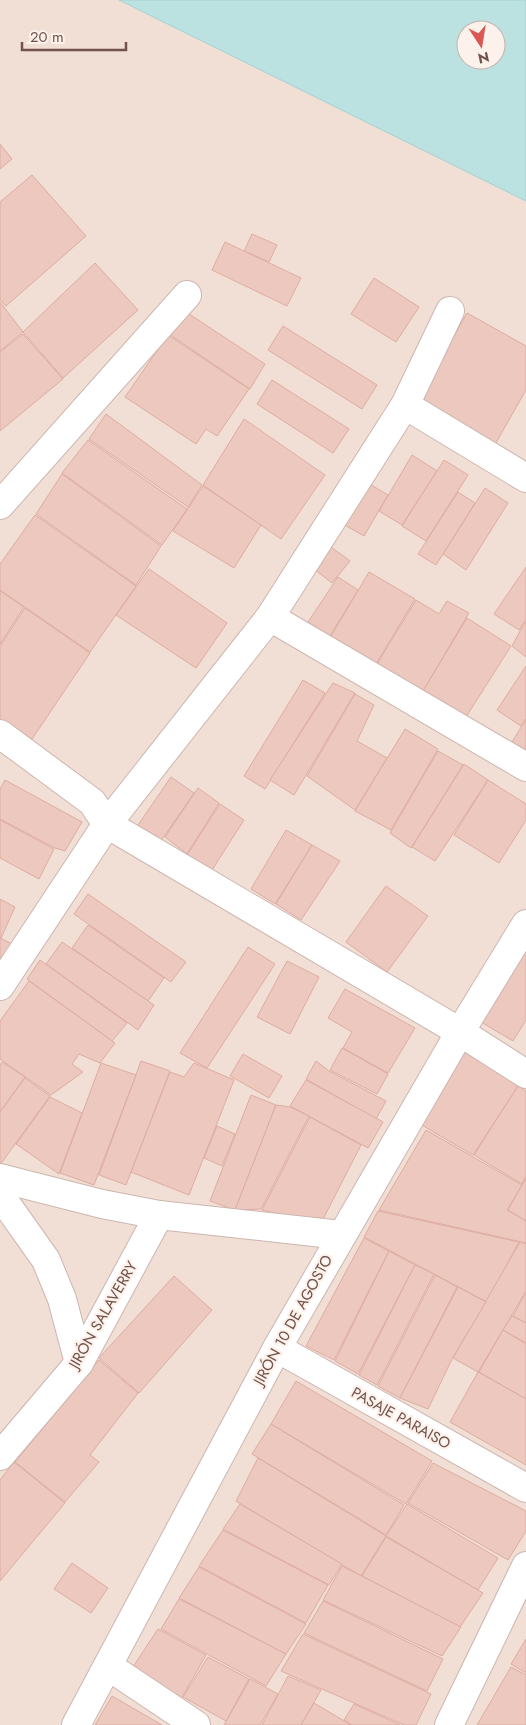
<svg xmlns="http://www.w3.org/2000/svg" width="526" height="1725" font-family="Jost,sans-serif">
<rect width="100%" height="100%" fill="#faeee5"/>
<path fill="#f1ded4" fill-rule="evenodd" d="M0 0H526V1725H0ZM466 30H496V60H466Z"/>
<path fill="#bbe2e0" stroke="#a2d3d1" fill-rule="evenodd" d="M119 0H526V201ZM466 30H496V60H466Z"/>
<g fill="#edc8bf" stroke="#deaca1">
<polygon points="0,144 12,159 0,169"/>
<polygon points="32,175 86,236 6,306 0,300 0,202"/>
<polygon points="252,234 277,245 269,262 244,251"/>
<polygon points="225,242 301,278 287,306 212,270"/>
<polygon points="95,263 138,310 63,378 23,332"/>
<polygon points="374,278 419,307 396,342 351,314"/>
<polygon points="0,302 23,332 0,351"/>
<polygon points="186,312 265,364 250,389 169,334"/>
<polygon points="467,313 526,346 526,390 493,448 415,405"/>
<polygon points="283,326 377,385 362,409 268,350"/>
<polygon points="23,334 63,379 0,431 0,352"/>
<polygon points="168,335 249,389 217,436 206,429 196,444 125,397"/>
<polygon points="272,380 349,429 333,453 257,404"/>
<polygon points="106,414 202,485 188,507 89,439"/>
<polygon points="244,419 325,475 281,539 203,485"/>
<polygon points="88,440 187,509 162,545 62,473"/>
<polygon points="412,455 437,471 402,525 379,511"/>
<polygon points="444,460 468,475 426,541 402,526"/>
<polygon points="62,474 161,546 136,585 36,514"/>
<polygon points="368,483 388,495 364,536 343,524"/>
<polygon points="203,486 261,525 234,568 173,531"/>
<polygon points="485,488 508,503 466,570 443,554"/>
<polygon points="458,492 475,503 436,565 418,554"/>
<polygon points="35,515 136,586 90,652 0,590 0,564"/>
<polygon points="331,547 350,561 332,583 314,569"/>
<polygon points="526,567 526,620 519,630 494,614"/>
<polygon points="149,569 227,623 196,668 116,615"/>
<polygon points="369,572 415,599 376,664 331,636"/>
<polygon points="338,577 358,590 330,636 308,622"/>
<polygon points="0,591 24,607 0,644"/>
<polygon points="416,600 439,614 447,601 469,613 423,691 377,664"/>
<polygon points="25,608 90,653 32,739 0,720 0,646"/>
<polygon points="467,618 511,646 466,717 423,691"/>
<polygon points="526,620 526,657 512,646"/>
<polygon points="526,666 526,719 521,726 497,710"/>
<polygon points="303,680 325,693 265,789 244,776"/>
<polygon points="333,683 355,693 294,795 270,780"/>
<polygon points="355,694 374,705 357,741 387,758 355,810 307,776"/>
<polygon points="526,719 526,751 512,742"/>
<polygon points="405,729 438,749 391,830 355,811"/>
<polygon points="438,751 463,765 411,848 390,833"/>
<polygon points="464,764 488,780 435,861 412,847"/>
<polygon points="171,777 194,793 159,844 136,828"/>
<polygon points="5,780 82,822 65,851 55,848 0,819 0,789"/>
<polygon points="488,780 526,804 526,820 499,863 454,835"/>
<polygon points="198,788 219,803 187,854 165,837"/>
<polygon points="220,804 244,820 212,870 187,855"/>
<polygon points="0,820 54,849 39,879 0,858"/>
<polygon points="286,830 312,845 275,904 251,889"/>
<polygon points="312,845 340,861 301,920 276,904"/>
<polygon points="386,886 428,916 387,972 346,942"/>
<polygon points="88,894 186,962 171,982 74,914"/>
<polygon points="0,899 15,907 1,938 0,938"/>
<polygon points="88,925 164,978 148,1001 72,948"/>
<polygon points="0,938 14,945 0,968"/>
<polygon points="62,942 154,1005 138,1030 46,964"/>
<polygon points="248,947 275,964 207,1068 180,1053"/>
<polygon points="526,950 526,1020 513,1041 481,1022"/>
<polygon points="40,960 127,1023 112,1041 27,979"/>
<polygon points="287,961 319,977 290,1034 257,1017"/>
<polygon points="29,981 115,1043 100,1063 79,1054 72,1064 83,1072 51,1095 0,1059 0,1021"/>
<polygon points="345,989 415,1028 388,1073 343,1048 352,1032 328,1018"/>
<polygon points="342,1048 388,1074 377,1094 330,1070"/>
<polygon points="465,1052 518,1086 473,1155 420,1124"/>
<polygon points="243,1054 282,1076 269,1098 230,1076"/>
<polygon points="141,1061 170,1071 126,1185 99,1175"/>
<polygon points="316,1061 329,1071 386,1101 376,1119 306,1079"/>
<polygon points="2,1062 25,1077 0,1112 0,1065"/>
<polygon points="101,1063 136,1075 94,1185 60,1173"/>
<polygon points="194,1063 234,1080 189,1195 131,1172 170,1072 184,1077"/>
<polygon points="25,1078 50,1096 0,1165 0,1112"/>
<polygon points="306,1080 383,1122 368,1148 290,1106"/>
<polygon points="518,1086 526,1091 526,1176 522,1184 474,1155"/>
<polygon points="251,1095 276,1105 235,1210 210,1201"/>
<polygon points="50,1097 82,1113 59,1174 16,1144"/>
<polygon points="276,1105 290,1107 309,1116 261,1209 235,1210"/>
<polygon points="310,1117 361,1145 320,1225 262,1210"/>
<polygon points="217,1126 235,1134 222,1166 204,1158"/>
<polygon points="426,1130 522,1185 507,1210 526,1221 526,1243 379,1210"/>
<polygon points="526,1178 526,1221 508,1210"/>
<polygon points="378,1211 519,1242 487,1302 364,1237"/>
<polygon points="364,1238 389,1251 334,1360 306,1346"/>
<polygon points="520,1242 526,1244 526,1291 478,1372 453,1358"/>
<polygon points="389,1251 415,1265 358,1374 335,1361"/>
<polygon points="415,1265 434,1274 377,1385 359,1375"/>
<polygon points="435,1275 457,1287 400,1398 378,1386"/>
<polygon points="174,1276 212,1310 139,1393 99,1358"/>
<polygon points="458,1287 486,1302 453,1357 428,1409 400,1398"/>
<polygon points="526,1292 526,1323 513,1316"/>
<polygon points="512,1316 526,1323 526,1343 503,1330"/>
<polygon points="503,1330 526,1344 526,1399 479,1372"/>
<polygon points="99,1360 138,1393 90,1455 99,1462 65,1502 15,1462"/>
<polygon points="478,1372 526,1399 526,1465 450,1422"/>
<polygon points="296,1381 432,1461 406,1504 271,1424"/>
<polygon points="271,1424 404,1505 386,1535 252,1454"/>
<polygon points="258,1458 386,1536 361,1576 236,1501"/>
<polygon points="14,1462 65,1503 0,1581 0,1480"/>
<polygon points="433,1463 526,1511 526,1531 508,1560 408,1503"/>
<polygon points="240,1504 342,1564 329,1585 223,1529"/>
<polygon points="407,1504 498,1558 478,1590 386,1536"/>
<polygon points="223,1530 328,1585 306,1623 199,1566"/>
<polygon points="386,1537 483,1593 460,1627 362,1576"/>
<polygon points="72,1563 108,1588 91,1613 54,1589"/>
<polygon points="342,1566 461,1627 442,1656 323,1600"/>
<polygon points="199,1567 306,1624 286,1654 179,1598"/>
<polygon points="179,1599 286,1654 266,1686 161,1629"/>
<polygon points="323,1601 443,1659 427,1691 304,1633"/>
<polygon points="158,1629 206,1655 181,1699 131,1670"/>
<polygon points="303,1634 431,1694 416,1725 404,1725 281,1671"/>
<polygon points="526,1639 526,1673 511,1664"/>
<polygon points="208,1657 249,1679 226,1721 183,1697"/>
<polygon points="511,1667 526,1675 526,1725 477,1725"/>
<polygon points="288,1676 321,1690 301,1725 262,1725"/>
<polygon points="250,1679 278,1694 260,1725 224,1725"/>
<polygon points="112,1696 162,1725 95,1725"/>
<polygon points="314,1703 351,1725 301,1725"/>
<polygon points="354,1704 400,1725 352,1725 344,1720"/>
</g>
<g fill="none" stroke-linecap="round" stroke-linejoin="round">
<g stroke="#cdb6af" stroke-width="30">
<g id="minor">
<polyline points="405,405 526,478"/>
<polyline points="0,505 187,295"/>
<polyline points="270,617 526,767"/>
<polyline points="0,734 92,802 107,824 460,1032 526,1074"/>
<polyline points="0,986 107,824 270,617 405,405 450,311"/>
<polyline points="0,1178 102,1204 159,1215 341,1235"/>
<polyline points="0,1195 46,1260 62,1299 79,1363"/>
<polyline points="277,1348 526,1488"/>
<polyline points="0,1456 79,1363 159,1215"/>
<polyline points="108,1666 196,1725"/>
<polyline points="76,1725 277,1348 460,1032 526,924"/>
<polyline points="449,1725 526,1566"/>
</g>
</g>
<use href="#minor" stroke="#fff" stroke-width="28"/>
</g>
<g text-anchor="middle" stroke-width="4.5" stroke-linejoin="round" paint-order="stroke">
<g font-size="15" fill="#71524c" stroke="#fdf2eb">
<text transform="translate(103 1315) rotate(-60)" y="5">JIRÓN SALAVERRY</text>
<text transform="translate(293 1320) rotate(-61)" y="5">JIRÓN 10 DE AGOSTO</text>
<text transform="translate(401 1418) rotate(29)" y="5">PASAJE PARAISO</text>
</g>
</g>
<g transform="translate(481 45) rotate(168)"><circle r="24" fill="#fdf2eb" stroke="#c5b2ab"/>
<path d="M0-4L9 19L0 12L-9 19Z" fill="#da5854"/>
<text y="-8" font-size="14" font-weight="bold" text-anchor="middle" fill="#71524c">N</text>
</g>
<path d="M22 42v8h104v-8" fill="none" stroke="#71524c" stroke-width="2.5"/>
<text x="30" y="42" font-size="15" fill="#71524c" stroke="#fdf2eb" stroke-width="4" paint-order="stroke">20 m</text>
</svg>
